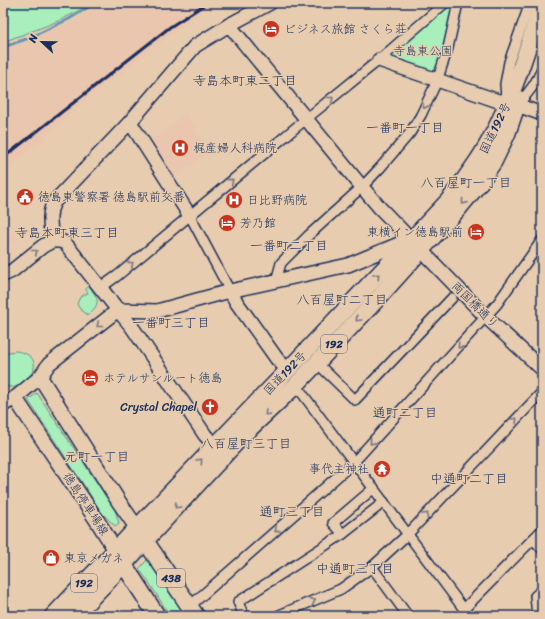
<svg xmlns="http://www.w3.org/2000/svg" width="545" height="619" font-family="Sriracha,'Klee One',sans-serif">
<rect width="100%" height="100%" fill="#e7ccaf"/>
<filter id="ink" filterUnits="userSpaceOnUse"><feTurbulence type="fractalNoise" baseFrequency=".025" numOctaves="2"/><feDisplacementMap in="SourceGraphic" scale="8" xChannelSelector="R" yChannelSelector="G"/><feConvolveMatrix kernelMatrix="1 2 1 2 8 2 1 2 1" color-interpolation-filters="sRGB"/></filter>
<g filter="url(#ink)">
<g fill="#ebc6af">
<polygon points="100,3 214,3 180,27 120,74 118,73 45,136 46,138 3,172 3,49 72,22"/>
<polygon points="186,114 211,153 172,178 148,143"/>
<polygon points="3,220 18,238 3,251"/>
</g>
<g fill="#a8efbb" stroke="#628f8c">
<path d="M3 3H90C66 21 31 31 3 42Z"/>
<polygon points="450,3 452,3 453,6 439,65 432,74 392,59 392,56 394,52"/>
<path d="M89 286C99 300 101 303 88 315L80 309 77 304 80 297 88 293 86 289Z"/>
<path d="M16 351C37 354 40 369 24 382 22 384 19 387 16 387 13 388 7 386 4 386L3 356 9 352Z"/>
<polygon points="37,393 115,510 119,523 115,526 102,513 28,400"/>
<polygon points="147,560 156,570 186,616 170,616 148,581 139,569"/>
</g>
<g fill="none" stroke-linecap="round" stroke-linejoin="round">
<polyline stroke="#6496b9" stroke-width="3" points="3,47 29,38 69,19 95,3"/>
<g stroke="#1b2f5e" stroke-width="12">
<g id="street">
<polyline points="506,99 505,84 509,62 530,3"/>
<path d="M518 105C529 91 536 85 542 68"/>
<polyline points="190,216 230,291"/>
<polyline points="276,281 281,263 309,235 362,187 380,168 410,133 421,115 437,81 448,48 458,3"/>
<polyline points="100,288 117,276 306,119 379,60 445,3"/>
<polyline points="317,363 355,400 452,298"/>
<polyline points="296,385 469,616"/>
<polyline points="343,534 333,523 374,488"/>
<polyline points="533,539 542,549"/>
<polyline points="372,567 408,616"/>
<polyline points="190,606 354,462 497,304 542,240"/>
<polyline points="464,609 542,530"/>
<polyline points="244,616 238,602 343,534 384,502"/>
<polyline points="277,616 341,589 372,567 408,534 542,392"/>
<polyline points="537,616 535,596 542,590"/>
</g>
</g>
<g stroke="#1b2f5e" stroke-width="16">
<g id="secondary">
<polyline points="229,25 362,187 380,208 486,317 542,369"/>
<polyline points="379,60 507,104"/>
<polyline points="517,105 542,114"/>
<polyline points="130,122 190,216"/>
<path d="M52 241C51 228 47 214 54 202L130 122 195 46 229 25 270 3"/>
<polyline points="3,275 12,271 43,246 52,241 60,241 65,243 118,310 49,364 40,377 15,398 3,405"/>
<polyline points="230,291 237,303 277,359 288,370"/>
<polyline points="118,310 157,311 230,291 348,265 411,239"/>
<polyline points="118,310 132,327 205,435 215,446"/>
</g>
</g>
<g stroke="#1b2f5e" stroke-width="17">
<g id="primary">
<polyline points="40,377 119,502 137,528"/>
<polyline points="15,398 98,522 116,551"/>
</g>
</g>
<g stroke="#1b2f5e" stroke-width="19">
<g id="highway">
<polyline points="140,533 196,616"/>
<polyline points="119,557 157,616"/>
<path d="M53 616 215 446 288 370 450 199C461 184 472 170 482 154 510 108 525 55 542 4"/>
<polyline points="74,616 124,564 145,541 244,434 296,385 380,296 459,208 478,185 494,161 507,134 519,99"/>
</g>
</g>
<use href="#street" stroke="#e7ccaf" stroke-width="9"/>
<use href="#secondary" stroke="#e7ccaf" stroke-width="13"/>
<use href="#primary" stroke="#e7ccaf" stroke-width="14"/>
<use href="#highway" stroke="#e7ccaf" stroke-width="16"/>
<polyline stroke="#1b2f5e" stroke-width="3" points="3,158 170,27 207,3"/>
</g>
<defs><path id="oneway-chevron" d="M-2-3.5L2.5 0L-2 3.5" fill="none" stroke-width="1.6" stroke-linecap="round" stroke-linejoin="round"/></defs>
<g stroke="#777682">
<use href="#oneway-chevron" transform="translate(331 99) rotate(-39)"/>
<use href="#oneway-chevron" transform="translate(425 106) rotate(115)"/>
<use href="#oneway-chevron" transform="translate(231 181) rotate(-40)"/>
<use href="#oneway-chevron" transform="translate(464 202) rotate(129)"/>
<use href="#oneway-chevron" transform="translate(35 252) rotate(-39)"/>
<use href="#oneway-chevron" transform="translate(131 264) rotate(-39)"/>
<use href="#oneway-chevron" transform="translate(377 276) rotate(-47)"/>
<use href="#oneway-chevron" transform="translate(358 319) rotate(133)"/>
<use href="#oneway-chevron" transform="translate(99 325) rotate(142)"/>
<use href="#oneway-chevron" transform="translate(460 346) rotate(132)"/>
<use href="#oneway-chevron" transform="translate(267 413) rotate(136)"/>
<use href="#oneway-chevron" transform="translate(515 420) rotate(-47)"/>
<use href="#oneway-chevron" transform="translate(372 442) rotate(132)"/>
<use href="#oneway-chevron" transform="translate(200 461) rotate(-47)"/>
<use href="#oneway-chevron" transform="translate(177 506) rotate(133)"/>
<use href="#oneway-chevron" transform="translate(426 515) rotate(-47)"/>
<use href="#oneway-chevron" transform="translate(277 530) rotate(139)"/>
<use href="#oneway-chevron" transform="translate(313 601) rotate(-23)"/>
</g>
</g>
<defs>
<g id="hotel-disc" transform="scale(0.9)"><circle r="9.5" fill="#c8321e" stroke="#e7ccaf"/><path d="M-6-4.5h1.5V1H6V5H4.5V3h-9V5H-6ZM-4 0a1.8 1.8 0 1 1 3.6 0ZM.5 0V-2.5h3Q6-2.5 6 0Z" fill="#fff"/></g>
<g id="hospital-disc" transform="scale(0.9)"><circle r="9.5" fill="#c8321e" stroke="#e7ccaf"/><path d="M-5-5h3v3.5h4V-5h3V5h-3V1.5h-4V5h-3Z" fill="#fff"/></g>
<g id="civic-disc" transform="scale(0.9)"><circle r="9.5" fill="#c8321e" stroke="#e7ccaf"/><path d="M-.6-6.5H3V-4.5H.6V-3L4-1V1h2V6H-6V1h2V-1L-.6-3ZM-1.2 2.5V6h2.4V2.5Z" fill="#fff"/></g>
<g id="church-disc" transform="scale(0.9)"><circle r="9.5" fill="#c8321e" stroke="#e7ccaf"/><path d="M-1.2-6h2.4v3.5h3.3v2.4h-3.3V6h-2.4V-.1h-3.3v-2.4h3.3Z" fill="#fff"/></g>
<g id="temple-disc" transform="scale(0.9)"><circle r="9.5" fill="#c8321e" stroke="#e7ccaf"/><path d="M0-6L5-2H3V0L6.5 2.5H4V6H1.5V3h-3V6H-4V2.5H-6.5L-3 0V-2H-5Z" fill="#fff"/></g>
<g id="shop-disc" transform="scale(0.9)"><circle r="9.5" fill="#c8321e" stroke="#e7ccaf"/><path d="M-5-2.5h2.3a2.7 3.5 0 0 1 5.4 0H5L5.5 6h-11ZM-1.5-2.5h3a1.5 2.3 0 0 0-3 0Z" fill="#fff"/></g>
</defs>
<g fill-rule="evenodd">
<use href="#hotel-disc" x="271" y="29"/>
<use href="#hospital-disc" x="180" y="148"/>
<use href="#civic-disc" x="25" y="197"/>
<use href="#hospital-disc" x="234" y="200"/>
<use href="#hotel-disc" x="227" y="223"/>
<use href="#hotel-disc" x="476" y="232"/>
<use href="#hotel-disc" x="90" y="378"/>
<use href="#church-disc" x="210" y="407"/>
<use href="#temple-disc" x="382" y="469"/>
<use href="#shop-disc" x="51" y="558"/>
</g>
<g text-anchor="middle" stroke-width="3" stroke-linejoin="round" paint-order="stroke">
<g fill="#e7ccaf" stroke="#585e76" stroke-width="1">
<rect x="321" y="335" width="26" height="18" rx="3"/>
<rect x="157" y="569" width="28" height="18" rx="3"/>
<rect x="71" y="574" width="26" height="18" rx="3"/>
</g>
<g font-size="11" font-weight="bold" fill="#1b2f5e">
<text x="334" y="348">192</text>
<text x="171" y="582">438</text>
<text x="84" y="587">192</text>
</g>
<g font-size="12" fill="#1b2f5e" stroke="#e7ccaf" text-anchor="start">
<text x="284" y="33">ビジネス旅館 さくら荘</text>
<text x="193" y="152">梶産婦人科病院</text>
<text x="38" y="201">徳島東警察署 徳島駅前交番</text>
<text x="247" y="204">日比野病院</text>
<text x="240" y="227">芳乃館</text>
<text x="463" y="236" text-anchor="end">東横イン徳島駅前</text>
<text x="103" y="382">ホテルサンルート徳島</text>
<text x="197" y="411" text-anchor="end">Crystal Chapel</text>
<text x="369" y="473" text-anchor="end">事代主神社</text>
<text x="64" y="562">東京メガネ</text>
</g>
<g font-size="12" fill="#294267" stroke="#e7ccaf">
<text x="423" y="55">寺島東公園</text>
</g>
<g font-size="12" fill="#1b2f5e" stroke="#e7ccaf">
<text transform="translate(495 128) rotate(-64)" y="4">国道192号</text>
<text transform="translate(475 305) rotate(45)" y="4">両国橋通り</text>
<text transform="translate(285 373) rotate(-46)" y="4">国道192号</text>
<text transform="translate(86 504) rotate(57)" y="4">徳島停車場線</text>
</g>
<g font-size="13" fill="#1b2f5e" stroke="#e7ccaf">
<text x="245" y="85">寺島本町東二丁目</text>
<text x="405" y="132">一番町一丁目</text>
<text x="466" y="187">八百屋町一丁目</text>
<text x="67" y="237">寺島本町東三丁目</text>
<text x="289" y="250">一番町二丁目</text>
<text x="342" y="304">八百屋町二丁目</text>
<text x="171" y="327">一番町三丁目</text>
<text x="405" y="417">通町二丁目</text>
<text x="246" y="448">八百屋町三丁目</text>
<text x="97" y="461">元町一丁目</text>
<text x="469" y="483">中通町二丁目</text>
<text x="292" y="516">通町三丁目</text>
<text x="355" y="573">中通町三丁目</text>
</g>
</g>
<rect width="545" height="619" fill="none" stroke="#e7ccaf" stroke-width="16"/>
<rect x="8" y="8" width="529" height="603" fill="none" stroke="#1b2f5e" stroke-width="1.5" filter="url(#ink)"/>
<g transform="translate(42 42) rotate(292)" stroke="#e7ccaf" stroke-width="3" paint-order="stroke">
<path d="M0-3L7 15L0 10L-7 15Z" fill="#1b2f5e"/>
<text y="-6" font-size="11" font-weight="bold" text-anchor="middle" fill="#1b2f5e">N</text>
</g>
</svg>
